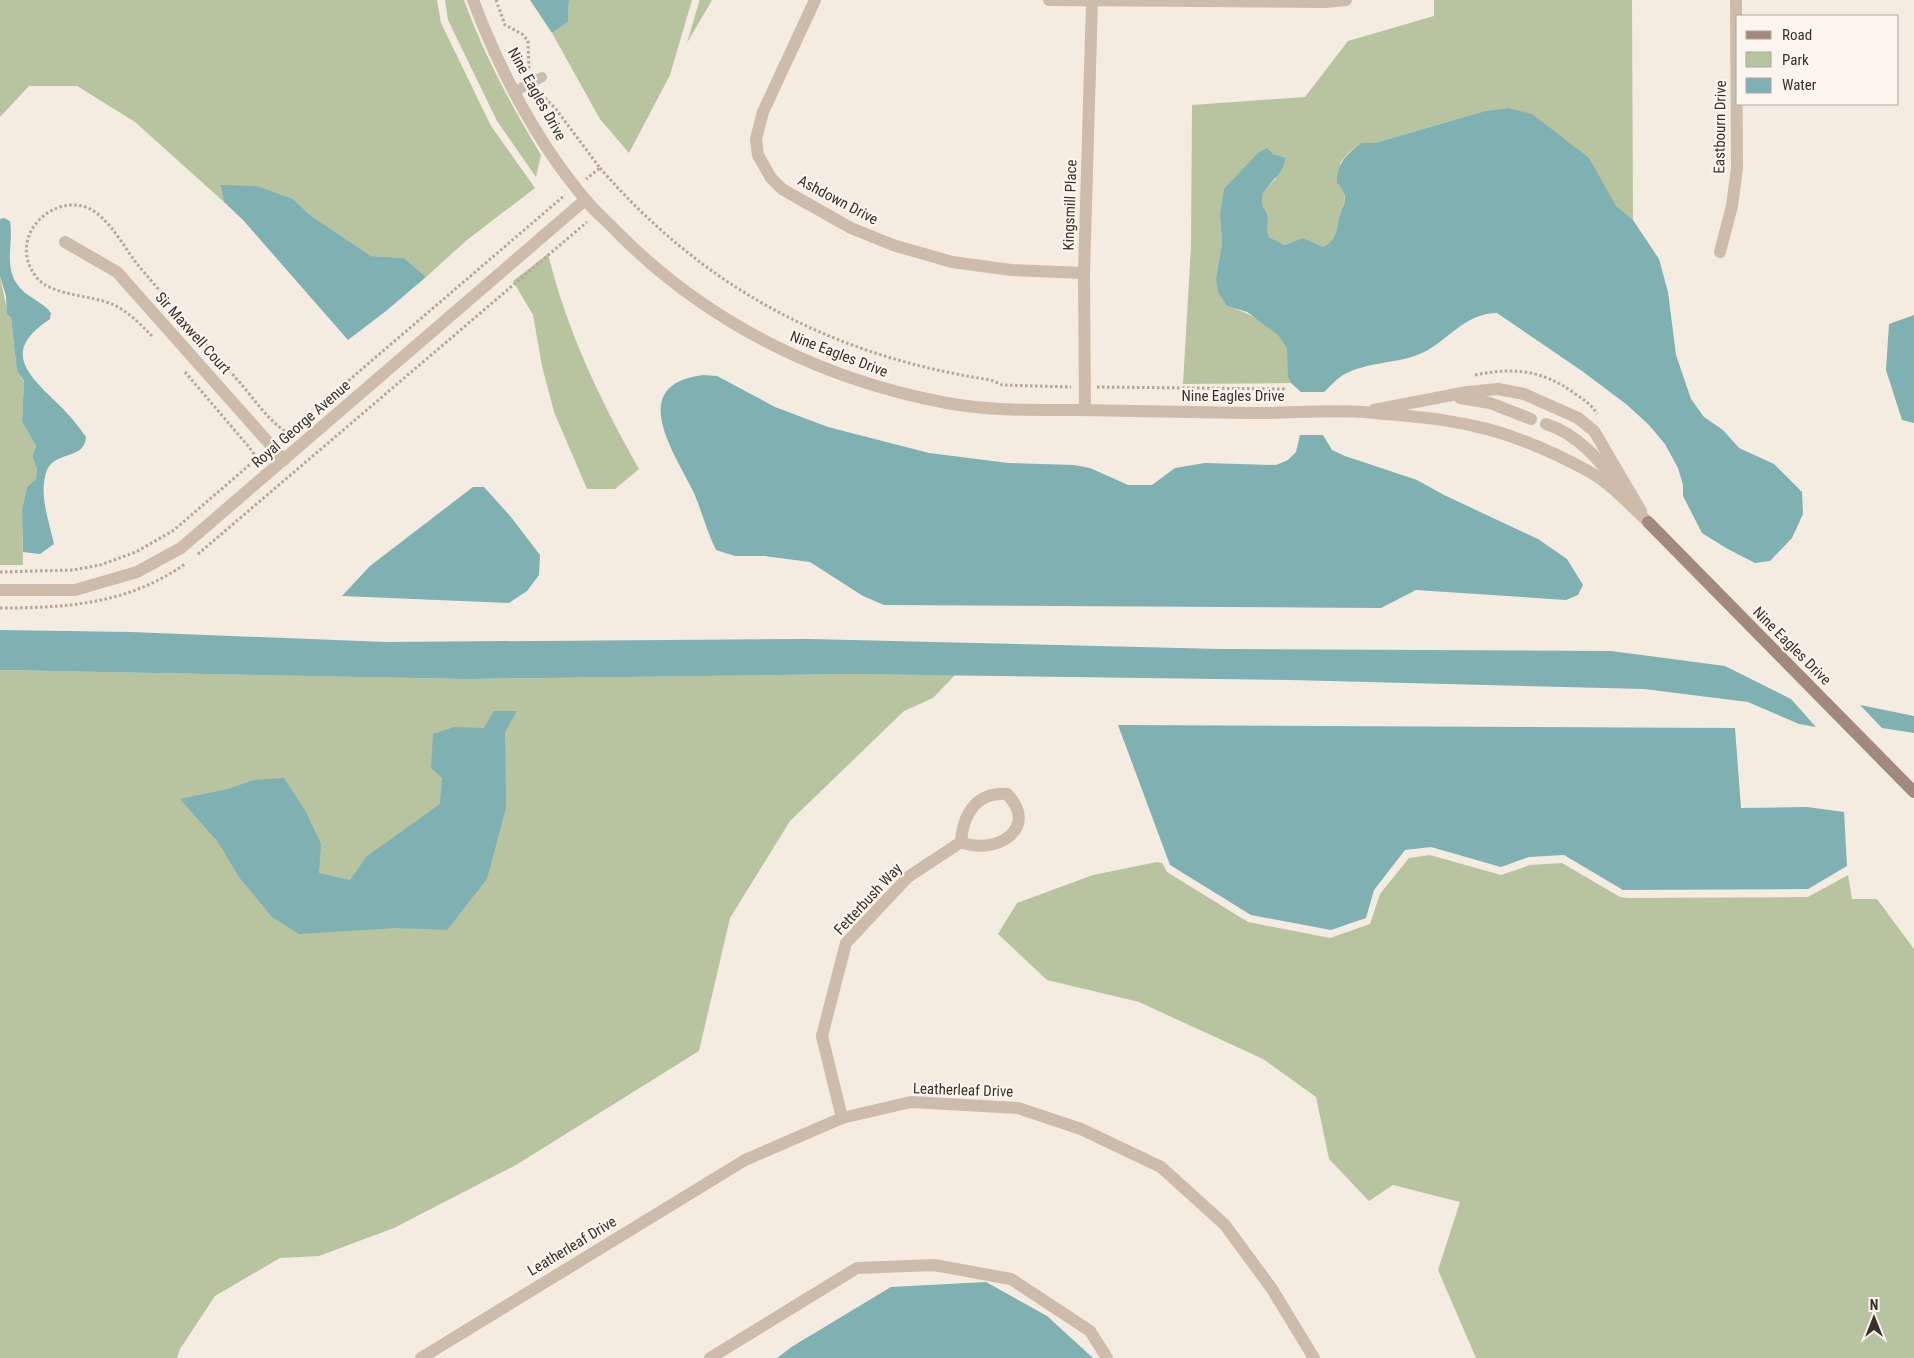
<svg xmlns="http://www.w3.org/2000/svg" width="1914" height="1358" font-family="'Roboto Condensed',sans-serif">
<rect width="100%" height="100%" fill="#f4ebe1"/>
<g fill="#b8c4a0">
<polygon points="0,0 437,0 441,23 491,126 535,188 467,240 426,277 404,258 371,256 310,215 293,199 220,186 224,202 135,122 77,86 29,86 0,117"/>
<path d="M445 0H464C484 55 511 105 541 155L536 177 497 121 448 20Z"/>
<polygon points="569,0 692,0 670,75 629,153 600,119 552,33 568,22"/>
<polygon points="699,0 712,0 687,43 699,2"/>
<path d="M1434 0H1632L1633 220 1616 207 1588 158 1507 108 1485 111 1375 143H1361L1349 152 1340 163 1345 201 1341 210 1336 234 1331 243 1323 247 1302 239 1285 245 1269 237 1265 227 1267 214 1262 205V197L1266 187 1275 180 1285 159 1273 154 1267 149 1259 152 1220 216 1222 243 1216 278 1227 306C1245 311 1282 329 1287 348 1291 360 1286 372 1291 383L1183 384 1191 246 1192 105 1305 97 1348 41 1434 16Z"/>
<path d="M548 254C567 331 600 400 639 469L615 489H587L554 412 542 366 533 315 513 281Z"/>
<path d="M0 276C2 285 7 314 11 318L17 371 24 382 22 420 36 446 32 456 37 469 36 479 27 487 22 511 23 565H0Z"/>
<polygon points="0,670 466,679 853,674 955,675 933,698 904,711 790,821 730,918 699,1051 516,1165 394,1228 319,1256 280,1258 215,1296 180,1349 177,1358 0,1358"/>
<polygon points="1430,855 1501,875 1530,865 1562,863 1620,897 1627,898 1808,897 1848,875 1852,899 1877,899 1914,949 1914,1358 1476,1358 1438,1270 1460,1202 1393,1185 1369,1201 1329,1159 1316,1097 1263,1059 1139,1002 1047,980 998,934 1017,903 1093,875 1157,862 1162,863 1167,872 1248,922 1330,938 1370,924 1380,894 1409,858"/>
</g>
<g fill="#7fb0b2">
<polygon points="530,0 569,0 568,22 552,33"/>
<path d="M1507 108 1532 114 1589 158 1616 206 1633 220 1659 259 1668 292 1676 355 1691 399 1704 417 1723 430 1739 448 1774 464 1802 492 1803 514 1792 538 1770 561 1755 563 1726 548 1702 533 1683 496V485L1678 468 1665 444 1649 425 1626 404 1582 371 1497 313C1468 313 1451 336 1428 350 1402 365 1369 360 1343 375 1335 380 1331 386 1324 392H1301L1291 383 1288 377 1287 348 1278 335 1247 312 1227 306 1218 292 1216 278 1222 243 1220 216 1224 189 1259 152 1267 148 1273 154 1285 158C1284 179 1260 184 1262 203 1262 207 1266 210 1267 214 1269 222 1265 227 1269 237L1285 245 1303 238 1323 247C1339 240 1336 226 1341 211 1342 207 1345 204 1345 200 1345 192 1342 188 1337 183 1336 164 1347 154 1361 143H1375L1485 111Z"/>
<polygon points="220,185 256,186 293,199 310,215 371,256 404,258 426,277 386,311 348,340 243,220 224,202"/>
<path d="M4 218 10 221C14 245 2 269 21 289 30 298 44 303 51 313L50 319C3 350 25 372 55 401 67 412 77 424 86 437 85 460 55 451 47 470 38 493 49 521 54 544L40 554 23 552 22 510 27 487 36 479 37 469 32 456 36 446 22 421 24 381 17 371 11 318 7 314 6 296 0 276V219Z"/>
<polygon points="1914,315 1914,423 1902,420 1886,370 1889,324"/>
<path d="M703 375 717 376 775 407 828 427 929 453 1008 463 1074 465 1090 468 1128 485H1152L1175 468 1205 463 1276 465 1288 460 1296 452 1300 435H1323L1332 450 1345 456 1417 480 1444 495 1538 539 1567 559 1583 585 1578 595 1566 600 1416 590 1381 608 884 605 863 596 810 562 764 556H735L716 550C707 532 702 512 694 493 675 453 625 385 703 375Z"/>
<polygon points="473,487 484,487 511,517 540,555 539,575 527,591 509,603 342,596 370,566"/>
<polygon points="0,630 131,632 385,642 808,639 1219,649 1611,651 1725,666 1791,699 1816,727 1799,724 1748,702 1644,689 1290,680 853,674 466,679 0,670"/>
<polygon points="1860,705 1914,716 1914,733 1882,728"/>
<polygon points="494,711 517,711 505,732 506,808 487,879 447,930 396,928 299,934 272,917 239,877 218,842 180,799 228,789 254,780 284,778 306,812 321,844 319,873 350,880 367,856 440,804 442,778 431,768 433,734 454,727 484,728"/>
<polygon points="1118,725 1735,728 1741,808 1807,807 1844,812 1847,866 1808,889 1623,890 1564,855 1529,857 1501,867 1431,847 1405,850 1374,890 1366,918 1331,930 1251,915 1170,865"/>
<polygon points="986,1282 1047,1316 1093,1358 777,1358 793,1346 891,1287"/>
</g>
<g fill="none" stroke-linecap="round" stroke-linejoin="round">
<g stroke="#b9a596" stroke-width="3" stroke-dasharray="2.5 2.5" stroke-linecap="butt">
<polyline points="496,0 505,25 522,34 528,41 529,70"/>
<polyline points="538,91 555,108 600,168 586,179"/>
<path d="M600 168C705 289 832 356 991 380L1002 385 1071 387"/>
<path d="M152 336C141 325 129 312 114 305 93 295 52 296 37 278 1 233 65 182 100 216 115 229 125 248 137 264 171 304 206 344 241 384 254 399 268 420 285 431H290L299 423 565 195"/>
<path d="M1475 375C1514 367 1542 370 1574 393 1583 399 1592 405 1597 414"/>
<polyline points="1097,387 1284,389 1284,398 1286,398"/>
<polyline points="198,554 587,222"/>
<polyline points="0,572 73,570 100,565 136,552 174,530 254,461 254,454 249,447 185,372"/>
<path d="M0 608C67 608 128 604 185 564"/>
</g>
<polyline stroke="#cdbbac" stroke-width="10" points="514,92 542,77"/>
<g stroke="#cdbbac" stroke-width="12">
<path d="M473 0C500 71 536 141 585 199 595 212 608 222 619 234 709 324 823 380 947 403 990 411 1035 410 1079 410 1134 411 1190 412 1246 413 1285 414 1325 409 1364 412 1400 415 1439 418 1474 426 1513 434 1555 453 1590 472 1611 484 1630 505 1648 522"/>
<polyline points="815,0 763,112 756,139 758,155 771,178 782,189 851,228 893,245 952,262 1011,270 1084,273"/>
<polyline points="1049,0 1325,2 1346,0"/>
<polyline points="65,242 117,272 284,460"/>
<polyline points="1720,252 1732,206 1737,168 1736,0"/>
<polyline points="1460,398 1490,403 1531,419"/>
<polyline points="1085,410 1084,273 1092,1"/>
<polyline points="1374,410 1467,392 1498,389 1524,394 1578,418 1594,431 1641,511"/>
<path d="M1546 424C1578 434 1600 461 1620 487"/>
<polyline points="0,590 75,590 137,572 181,548 585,200"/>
<path d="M842 1118 822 1036 846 943 908 877 961 842C963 813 977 792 1007 794 1041 829 994 856 961 842"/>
<polyline points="421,1358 745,1160 842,1118 911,1102 1018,1108 1081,1129 1161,1167 1225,1225 1272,1289 1314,1358"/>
<polyline points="710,1358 857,1268 934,1265 1011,1279 1090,1331 1107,1358"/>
</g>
<polyline stroke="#a18a7d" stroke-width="12" points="1648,522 1914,792"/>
</g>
<g text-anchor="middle" stroke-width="4.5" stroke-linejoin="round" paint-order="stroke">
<g font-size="15" fill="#3b302b" stroke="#fbf5ee">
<text transform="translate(537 94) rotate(61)" y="5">Nine Eagles Drive</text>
<text transform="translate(1720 127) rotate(-89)" y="5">Eastbourn Drive</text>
<text transform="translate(838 200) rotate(28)" y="5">Ashdown Drive</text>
<text transform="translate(1070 205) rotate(-88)" y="5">Kingsmill Place</text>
<text transform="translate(193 333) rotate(48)" y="5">Sir Maxwell Court</text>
<text transform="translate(839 354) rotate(21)" y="5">Nine Eagles Drive</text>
<text x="1233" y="401">Nine Eagles Drive</text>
<text transform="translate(301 424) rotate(-41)" y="5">Royal George Avenue</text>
<text transform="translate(1792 646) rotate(45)" y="5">Nine Eagles Drive</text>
<text transform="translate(868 899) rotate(-47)" y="5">Fetterbush Way</text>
<text transform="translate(963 1090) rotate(2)" y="5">Leatherleaf Drive</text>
<text transform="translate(572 1246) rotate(-31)" y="5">Leatherleaf Drive</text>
</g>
</g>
<rect x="1736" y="15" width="162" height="90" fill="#fbf5ee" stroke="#aea6a0"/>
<rect x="1746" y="31" width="25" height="8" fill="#a18a7d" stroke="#aea6a0"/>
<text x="1782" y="40" font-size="15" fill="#3b302b">Road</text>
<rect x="1746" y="52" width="25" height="15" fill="#b8c4a0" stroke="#aea6a0"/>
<text x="1782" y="65" font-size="15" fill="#3b302b">Park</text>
<rect x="1746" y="78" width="25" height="15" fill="#7fb0b2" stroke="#aea6a0"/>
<text x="1782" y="90" font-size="15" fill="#3b302b">Water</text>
<g transform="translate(1874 1318)" stroke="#fbf5ee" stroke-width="4" paint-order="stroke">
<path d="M0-4L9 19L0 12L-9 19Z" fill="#3b302b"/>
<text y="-8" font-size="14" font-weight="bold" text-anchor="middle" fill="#3b302b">N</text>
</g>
</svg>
